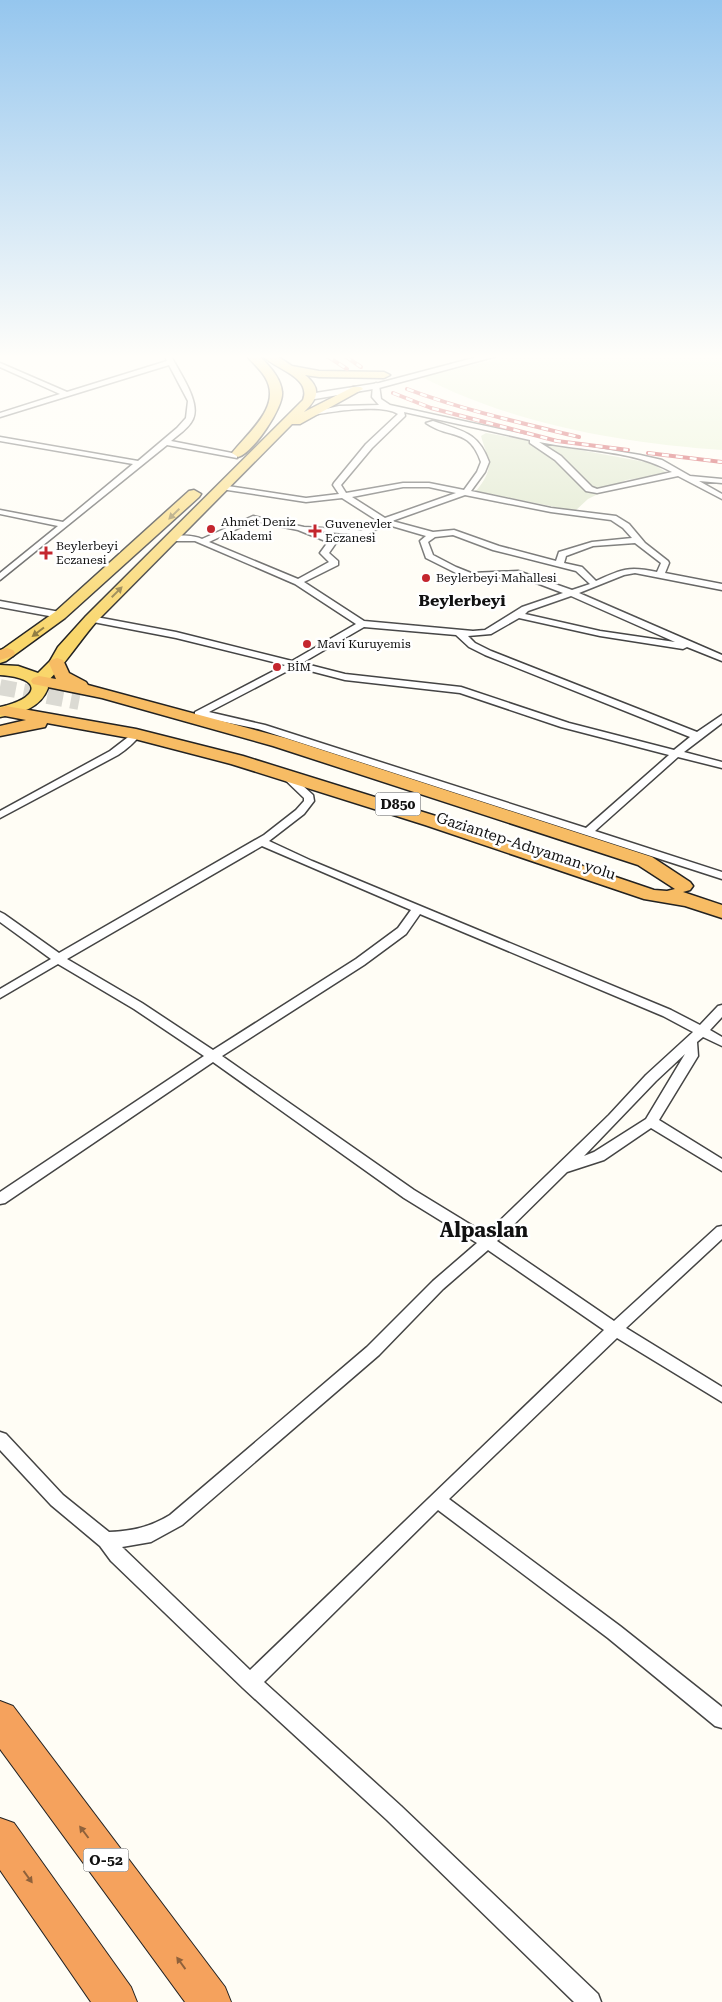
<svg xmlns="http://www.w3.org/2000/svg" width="722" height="2002" font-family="'Roboto Serif',serif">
<rect width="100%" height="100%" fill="#fffdf5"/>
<path fill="#d9e3c4" d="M486 433 651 463 669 474 626 480 588 499 575 511 476 491C495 467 489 464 481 436Z"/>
<path fill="#e6f2cf" d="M511 356H722V450C621 443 513 424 422 377Z"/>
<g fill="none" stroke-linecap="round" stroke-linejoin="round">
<polyline stroke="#dbdad3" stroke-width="16" stroke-dasharray="16 8" stroke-linecap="butt" points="0,687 79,702"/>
<g stroke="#444" stroke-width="3">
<g id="minor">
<path d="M165 356H171C179 372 201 402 193 419 189 428 178 435 171 441L237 454V458L167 445 0 580V573L58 526 0 514V510L63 522 133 464 0 441V437L138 461 177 428 186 418 188 401 169 365 0 417V413L60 394 0 367V363L67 392 167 361Z"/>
<path d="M376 383 379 385 381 399 390 405 550 440 640 455 662 460 690 476 722 479V483L699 481 722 494V499L678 476 597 493 586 491 555 460 530 443V440L404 412 405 416 372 448 341 485 346 493 403 483H429L464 490 477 472 481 462C469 427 450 440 426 423L433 421C461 431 478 431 489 462L485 472 471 491 551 508 616 516 629 524 645 543 668 561 669 563 665 573 722 584V590L635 573 624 575 579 593 722 655V661L687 647 683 649 600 636 519 618 491 634 468 636 475 643 491 651 697 732 722 715V723L684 752 722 762V768L678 757 595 831 722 872V879L258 729 195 716V712L285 665 176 638 88 621V617L91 616 176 632 292 661 356 624 295 584 195 541H170L166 539C173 534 194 535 202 539L253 516 304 527 357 530 361 531 378 521 342 498 306 502 221 489 217 487 221 485 306 498 339 494 333 485 334 483 366 444 398 414C382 403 328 412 308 416L304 414 339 406 379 405 372 397 373 385ZM539 442C583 451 633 450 672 472L597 489 592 487 561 456ZM403 487H429L456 493 385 518 352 497ZM465 495 551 512 611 520 623 528 632 538 592 542 559 552 556 561 499 546 454 530 433 532 392 521ZM254 521 298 530 328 542 320 553 329 562 298 579 209 542ZM385 524 426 536 420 541 426 558 462 576 478 579 518 576 563 593 522 607 485 630 473 631 364 621 304 582 338 565V561L329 553 336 543 367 535ZM315 531 351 534 334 538ZM453 535 493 550 576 571 590 584 572 590 518 571 471 573 456 567 433 555 428 542 435 537ZM635 543 661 563 657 572C629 566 622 569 596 581L582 567 564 563 566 556 593 546ZM571 596 675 642 600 631 525 614 528 611ZM364 627 456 635 469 647 485 655 690 737 674 750 569 723 461 687 345 674 302 663ZM295 667 345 680 460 693 561 727 669 755 586 828 265 725 209 712Z"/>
<polygon points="0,601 60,612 64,615 60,618 0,607"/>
<path d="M136 731 141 734C134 743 127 749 118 755L0 818V811L110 751Z"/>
<path d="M285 772 289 773 313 795 314 801 304 814 269 841 312 861 671 1010 700 1025 718 1006 722 1005V1017L710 1030 722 1037V1046L703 1037 697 1042 698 1056 659 1120 722 1159V1171L651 1128 604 1160 567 1172 497 1241 614 1321 717 1227 722 1226V1239L626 1328 722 1387V1402L617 1338 449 1499 620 1626 722 1707V1728L715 1726 608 1638 438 1510 264 1682 401 1806 598 1994 601 2002H574L387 1820 243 1688 111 1561 100 1546 51 1505 0 1450V1432L6 1434 63 1495 109 1532C133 1531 150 1527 170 1515L367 1347 433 1281 477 1243 404 1198 213 1062 5 1203 0 1204V1192L204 1056 134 1009 58 964 0 998V989L51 959 0 922V912L4 914 59 953 264 835 296 810 304 801V798L280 775ZM262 846 411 910 398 928 356 959 213 1050 142 1003 67 959ZM420 914 663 1016 693 1032 646 1075 609 1115 486 1234 414 1190 222 1056 364 965 406 934ZM685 1054 646 1119 594 1152 584 1156 656 1081ZM488 1250 604 1330 250 1670 122 1547 151 1542 182 1525 379 1355 443 1289Z"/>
</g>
</g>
<g stroke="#444" stroke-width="3">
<polygon id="tertiary" points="481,356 497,356 379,388 309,400 304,397 309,394 379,383"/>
</g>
<g stroke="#222" stroke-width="3">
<g id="primary">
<path d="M247 356H259C269 365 281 378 282 392 284 407 253 453 238 457L232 453C248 432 283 406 265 377 260 369 253 363 247 356Z"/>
<path d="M263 356H277L292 366 319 371 384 372 390 375 384 378 319 377 305 375C322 389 318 398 304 412L353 387H361L363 389 300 424H292L96 622C79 642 65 664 47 682L48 688C40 709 20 713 0 717V707C38 699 46 678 0 675V665L18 666 38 673 50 661 58 647 86 616 303 400C312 377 275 369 263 356Z"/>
<polygon points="194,490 201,494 199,497 65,618 6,661 0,663 0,651 55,612 189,491"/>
</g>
</g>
<g stroke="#222" stroke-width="3">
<g id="trunk">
<polygon points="7,648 13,650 15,653 13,656 0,660 0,650"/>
<polygon points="57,658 63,660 69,673 86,682 88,685 285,738 652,857 690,882 693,886 690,890 683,892 722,905 722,918 685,906 644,899 425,825 231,764 135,739 47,723 45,727 0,736 0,726 26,720 0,715 0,708 6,706 136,729 243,756 439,817 654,890 667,891 675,889 638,865 273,746 102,698 33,684 31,681 33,678 39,676 56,679 49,663 51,660"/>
</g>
</g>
<g stroke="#222" stroke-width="2">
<g id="motorway">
<polygon points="0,1701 13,1706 225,1987 231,2002 185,2002 0,1749"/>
<polygon points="0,1818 14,1823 131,1987 137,2002 91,2002 0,1870"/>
</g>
</g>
<use href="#minor" fill="#fff" fill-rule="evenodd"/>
<use href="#tertiary" fill="#fff" fill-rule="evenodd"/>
<use href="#primary" fill="#f9d66b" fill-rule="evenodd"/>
<use href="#trunk" fill="#f7bc64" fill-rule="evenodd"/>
<use href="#motorway" fill="#f5a25d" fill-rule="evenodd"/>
<g stroke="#c4262e" stroke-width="4">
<g id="rail">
<polyline points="327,356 347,369"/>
<polyline points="345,356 361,367"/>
<path d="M407 389C463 410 521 423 579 437"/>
<polyline points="393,393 431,408 557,441 628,450"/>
<polyline points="648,453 722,462"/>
</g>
</g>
<use href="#rail" stroke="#fff" stroke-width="2.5" stroke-dasharray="7" stroke-linecap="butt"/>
</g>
<defs><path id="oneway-solid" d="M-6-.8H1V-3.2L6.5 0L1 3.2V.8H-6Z" transform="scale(1.25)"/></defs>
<g fill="#917d42">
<use href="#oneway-solid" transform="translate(174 514) rotate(136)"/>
<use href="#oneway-solid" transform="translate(117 592) rotate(-45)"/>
<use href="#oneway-solid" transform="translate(38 632) rotate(143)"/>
</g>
<g fill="#8e613b">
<use href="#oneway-solid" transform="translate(84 1832) rotate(-127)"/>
<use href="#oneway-solid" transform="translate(28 1877) rotate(54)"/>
<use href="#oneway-solid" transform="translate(181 1963) rotate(-126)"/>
</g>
<linearGradient id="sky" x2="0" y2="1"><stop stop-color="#95c6ee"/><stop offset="0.56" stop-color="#fffefa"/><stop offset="1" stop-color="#fffefa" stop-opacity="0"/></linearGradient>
<rect width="722" height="637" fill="url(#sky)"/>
<g fill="#c4262e" stroke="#fff" stroke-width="2">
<circle cx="211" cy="529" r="5"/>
<path d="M312.5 523.5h5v5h5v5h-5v5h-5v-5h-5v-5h5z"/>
<path d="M43.5 545.5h5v5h5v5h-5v5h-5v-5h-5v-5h5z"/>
<circle cx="426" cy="578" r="5"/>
<circle cx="307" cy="644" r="5"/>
<circle cx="277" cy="667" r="5"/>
</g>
<g text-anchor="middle" stroke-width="5" stroke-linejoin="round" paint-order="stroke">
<g font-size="12" fill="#111" stroke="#fff" text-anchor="start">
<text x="221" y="526">Ahmet Deniz<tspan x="221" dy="14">Akademi</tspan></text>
<text x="325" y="528">Guvenevler<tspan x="325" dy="14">Eczanesi</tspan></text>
<text x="56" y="550">Beylerbeyi<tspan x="56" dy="14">Eczanesi</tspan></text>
<text x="436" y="582">Beylerbeyi Mahallesi</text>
<text x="317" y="648">Mavi Kuruyemis</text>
<text x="287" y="671">BİM</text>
</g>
<g fill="#fff" stroke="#585858" stroke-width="1">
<rect x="375.5" y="792.5" width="45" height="23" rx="4"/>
<rect x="83.5" y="1848.5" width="45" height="23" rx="4"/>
</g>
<g font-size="14" font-weight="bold" fill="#111">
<text x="398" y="809">D850</text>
<text x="106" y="1865">O-52</text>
</g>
<g font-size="15" fill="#111" stroke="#fff">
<text transform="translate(526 846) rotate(18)" y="5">Gaziantep-Adıyaman yolu</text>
</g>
<g font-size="16" font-weight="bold" fill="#111" stroke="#fff">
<text x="462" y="606">Beylerbeyi</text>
</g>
<g font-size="20" font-weight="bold" fill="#111" stroke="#fff">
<text x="484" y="1237">Alpaslan</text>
</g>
</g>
</svg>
